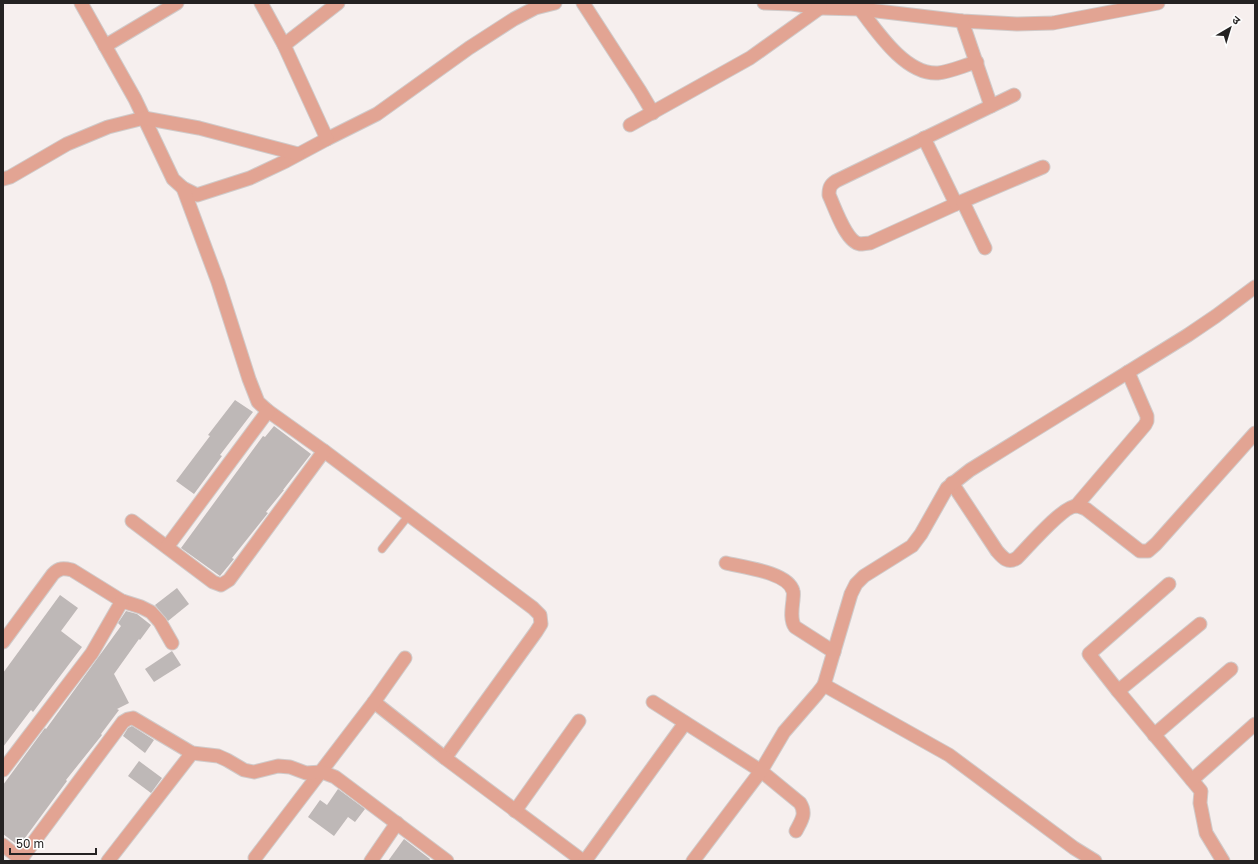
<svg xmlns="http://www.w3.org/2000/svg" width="1258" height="864" font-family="'Golos Text','Noto Sans Devanagari',sans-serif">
<rect width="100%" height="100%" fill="#f6efee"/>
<g fill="#beb8b7">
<polygon points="235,400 253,412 220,455 222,456 194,494 176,481 210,436 208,435"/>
<polygon points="274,426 311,454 283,490 284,490 266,512 268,513 232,558 234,559 220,576 181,548 263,436 265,437"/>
<polygon points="177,588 189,604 168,621 155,605"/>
<polygon points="60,595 78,608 61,631 82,647 33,712 31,710 3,747 3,673"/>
<polygon points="126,611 137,614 151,625 140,640 139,639 114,674 129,703 117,709 119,710 101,734 102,735 66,780 67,781 19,846 3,834 3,785 45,728 46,729 121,626 118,623"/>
<polygon points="172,651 181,665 154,682 145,669"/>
<polygon points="132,726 154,740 145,753 123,736 128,728"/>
<polygon points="139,761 162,778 151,793 128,776"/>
<polygon points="338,789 365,809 355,822 348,817 334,836 308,817 320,800 327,805"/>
<polygon points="404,839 430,859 429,861 388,861"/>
</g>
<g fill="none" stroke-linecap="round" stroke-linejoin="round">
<g stroke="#d0cac9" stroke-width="9">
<polyline id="lane" points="382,549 409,515"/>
</g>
<g stroke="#d0cac9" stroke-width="15">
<g id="street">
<polyline points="81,3 135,99 173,179 183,188 197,195 250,178 286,161 327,139 377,114 469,48 514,19 535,8 555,3"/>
<polyline points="261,3 284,45 327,139"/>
<polyline points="583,3 640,91 653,113"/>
<polyline points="764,3 792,4 820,8 860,9 962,21 1017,24 1053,23 1158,3"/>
<path d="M860 9C878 33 906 75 938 73 950 72 965 65 977 62"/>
<polyline points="962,21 991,106"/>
<polyline points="284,45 338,3"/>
<polyline points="105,46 177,3"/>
<path d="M1014 95 836 181C830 185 829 188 829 195 835 208 846 242 860 244 863 244 867 243 870 243L956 204 1043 167"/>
<polyline points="630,125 750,58 820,8"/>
<polyline points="924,138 956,204"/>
<polyline points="3,179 10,177 67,144 108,127 144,118 199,128 298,154"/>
<polyline points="183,188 218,282 249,379 258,402 268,411 324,451 409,515 533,608 540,615 541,624 536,632 445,758"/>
<polyline points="963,202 985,248"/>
<path d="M952 483 997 551C1003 558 1008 564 1017 558 1027 548 1063 506 1076 506 1079 506 1083 508 1086 509L1140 551H1148L1156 544 1255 433"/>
<polyline points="1076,506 1145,425 1147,421 1147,416 1128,372"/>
<polyline points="132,521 213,582 221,585 229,580 324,451"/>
<polyline points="167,547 268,411"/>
<path d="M726 563C742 567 788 572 793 591 794 593 793 597 793 600 792 609 790 620 795 627L834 652"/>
<polyline points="1169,584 1089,654 1118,691 1201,791 1200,803 1206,833 1223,861"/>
<path d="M3 642 53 574C59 568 63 568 72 570L122 601 141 607 151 612 160 622 172 643"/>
<polyline points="824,685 949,755 1074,848 1095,861"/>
<polyline points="1118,691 1200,624"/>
<polyline points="374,702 445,758 583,861"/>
<path d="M653 702 761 771 800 803C807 814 801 821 796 831"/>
<polyline points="1154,735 1231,669"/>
<polyline points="3,770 92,653 122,601"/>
<polyline points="1192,780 1255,724"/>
<polyline points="515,811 579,721"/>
<polyline points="3,845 23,861"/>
<polyline points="255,858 374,702 405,658"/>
<polyline points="21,859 123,722 128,719 133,718 192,753 218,756 227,760 244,770 254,772 278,766 290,767 306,773 322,772 335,777 447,861"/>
<polyline points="108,861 192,753"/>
<polyline points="371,861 397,823"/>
<polyline points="585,861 685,723"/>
<polyline points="693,861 761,771 784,732 817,694 824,685 851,594 856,584 864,576 912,546 921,534 947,488 970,470 1188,335 1216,316 1255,287"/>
</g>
</g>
<use href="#lane" stroke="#e2a493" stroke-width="7"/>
<use href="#street" stroke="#e2a493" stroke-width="13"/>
</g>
<rect width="1258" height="864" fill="none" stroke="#242222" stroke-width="8"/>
<g transform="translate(1230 28) rotate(38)" stroke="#fefefe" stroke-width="3" paint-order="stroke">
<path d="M0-3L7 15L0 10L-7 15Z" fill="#242222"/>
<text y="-6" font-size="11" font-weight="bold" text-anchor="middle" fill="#242222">उ</text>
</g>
<path d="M10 848v6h86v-6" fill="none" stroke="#242222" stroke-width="2"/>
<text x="16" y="848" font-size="12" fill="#242222" stroke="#fefefe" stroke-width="3" paint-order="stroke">50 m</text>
</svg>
